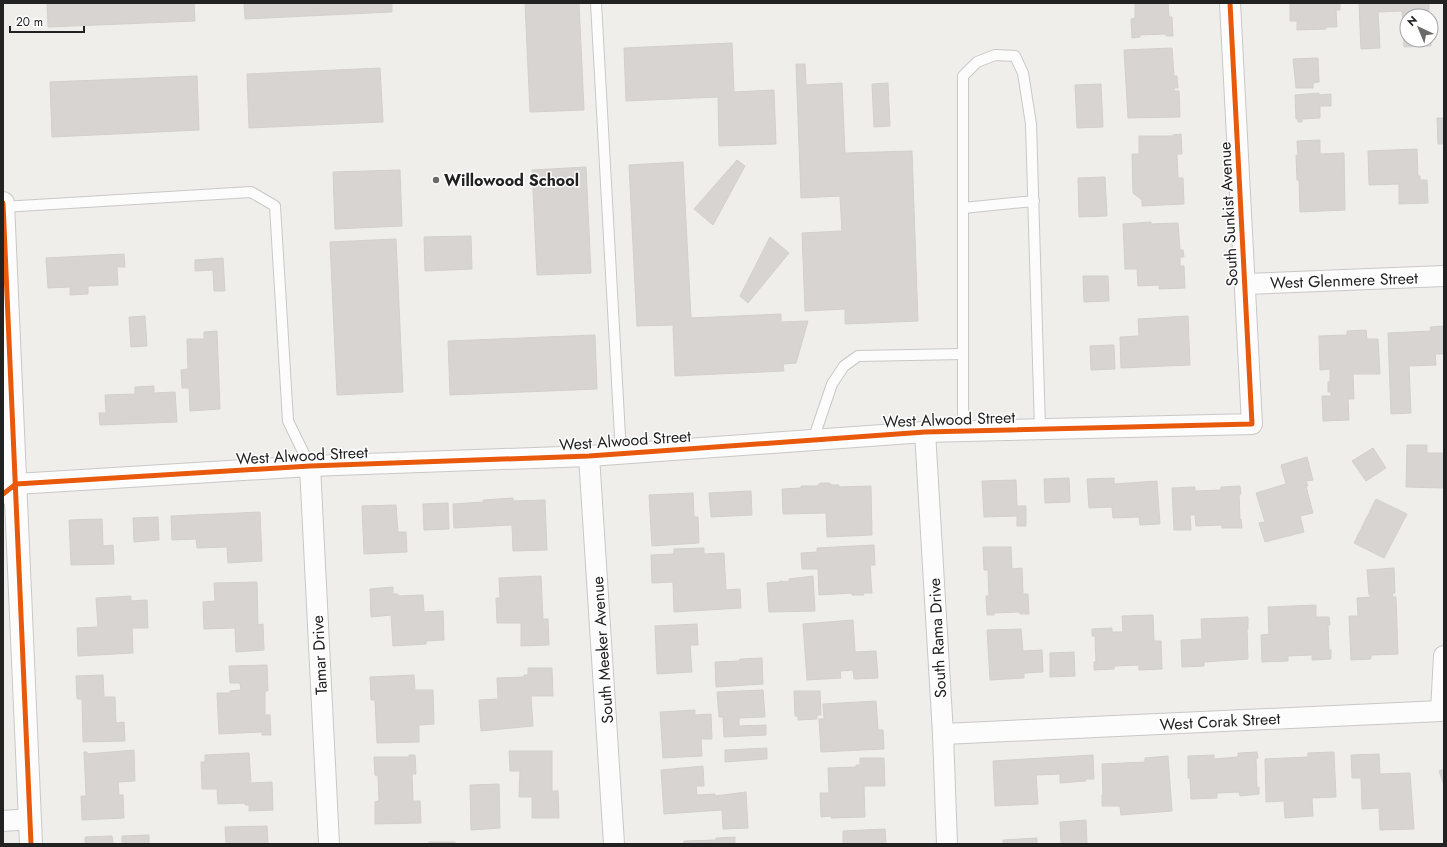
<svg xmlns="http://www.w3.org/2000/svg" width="1447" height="847" font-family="Jost,sans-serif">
<rect width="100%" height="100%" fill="#f0eeeb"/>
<g fill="#d7d4d2" stroke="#d3d0cc">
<polygon points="47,3 194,3 195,21 48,27"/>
<polygon points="244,3 392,3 392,12 245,19"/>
<polygon points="525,3 579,3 584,110 530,112"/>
<polygon points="1135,3 1168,3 1169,17 1172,17 1173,36 1166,36 1166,34 1140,35 1140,37 1132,38 1131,19 1135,18"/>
<polygon points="1290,3 1340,3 1340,10 1336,10 1337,27 1326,27 1326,29 1297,30 1297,21 1290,21"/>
<polygon points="1359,3 1429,3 1429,16 1407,16 1407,40 1431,40 1431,46 1404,47 1402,11 1378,12 1380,48 1361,49"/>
<polygon points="732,43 734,92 774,90 776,144 719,146 718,97 626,101 624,48"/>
<polygon points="1172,48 1174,76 1177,76 1178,88 1174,88 1174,91 1179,91 1180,117 1128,118 1124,50"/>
<polygon points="1318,58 1319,82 1313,83 1313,88 1296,88 1293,59"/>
<polygon points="796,64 805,64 806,85 842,83 845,153 912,151 918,321 845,324 845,309 805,311 802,233 842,231 840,196 801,198"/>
<polygon points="380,68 383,122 249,128 247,74"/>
<polygon points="197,76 199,130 52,137 50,82"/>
<polygon points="888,83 890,126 874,127 872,84"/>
<polygon points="1101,84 1103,127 1077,128 1075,85"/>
<polygon points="1319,93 1319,95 1331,94 1331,106 1320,106 1320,118 1302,119 1302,122 1298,122 1298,119 1296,119 1295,95"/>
<polygon points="1437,118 1444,118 1444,144 1438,144"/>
<polygon points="1181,134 1182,154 1177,154 1178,178 1183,178 1184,204 1142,206 1142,200 1133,193 1132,154 1139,154 1139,136 1173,136 1173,135"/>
<polygon points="1320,140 1320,154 1344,153 1345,210 1300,212 1299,180 1297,180 1296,155 1298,156 1297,141"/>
<polygon points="1417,149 1418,176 1420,176 1420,180 1427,180 1428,203 1399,204 1399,184 1369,185 1368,151"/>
<polygon points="737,160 745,166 713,225 694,209"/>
<polygon points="683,162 691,318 781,314 781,322 808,321 796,363 783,364 784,371 675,376 673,325 637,326 629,165"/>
<polygon points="586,167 591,273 537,275 532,170"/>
<polygon points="400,170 402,226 335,229 333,172"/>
<polygon points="1105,177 1107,216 1079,217 1078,178"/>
<polygon points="1151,222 1151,224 1178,223 1180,250 1183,250 1184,257 1180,257 1180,266 1184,266 1185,288 1159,289 1159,285 1138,286 1137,269 1125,269 1123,224"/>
<polygon points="471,236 472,269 425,271 424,237"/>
<polygon points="770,237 789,253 748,303 740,296"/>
<polygon points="396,239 403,392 337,395 330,242"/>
<polygon points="124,254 125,267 117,267 118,285 88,286 88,294 70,295 70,287 48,288 46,258"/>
<polygon points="223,258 225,291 214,291 213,270 195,271 195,260"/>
<polygon points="1083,276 1108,276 1109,301 1084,302"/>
<polygon points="145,316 147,346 131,347 129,317"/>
<polygon points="1188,316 1190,365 1121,368 1120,337 1139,336 1138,319"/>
<polygon points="1444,326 1444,354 1435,354 1436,365 1409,366 1411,413 1391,414 1388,333 1431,331 1430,327"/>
<polygon points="1366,330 1367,339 1378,339 1380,374 1353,374 1354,399 1348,399 1349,420 1323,421 1322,396 1331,396 1331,392 1328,392 1328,382 1330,382 1330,369 1320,370 1319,336 1347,335 1347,331"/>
<polygon points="217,331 220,409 190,411 189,388 182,388 181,370 188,369 187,339 204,339 204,332"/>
<polygon points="595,335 597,389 450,395 448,341"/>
<polygon points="1114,345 1115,369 1091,370 1090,346"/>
<polygon points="154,386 154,393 175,392 177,422 100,425 99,413 106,413 105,395 135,394 135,387"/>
<polygon points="1407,445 1427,445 1427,453 1444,453 1444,488 1406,487"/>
<polygon points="1373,448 1386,468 1366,481 1352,461"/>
<polygon points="1307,457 1313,480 1306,481 1308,486 1306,486 1313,513 1300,516 1304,532 1265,542 1259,523 1265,522 1256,493 1286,484 1281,465"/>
<polygon points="1069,478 1070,502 1045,503 1044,479"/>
<polygon points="1114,478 1114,484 1157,481 1160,524 1140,525 1139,517 1113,518 1112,507 1089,508 1087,479"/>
<polygon points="1016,480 1017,506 1026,506 1026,526 1017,526 1017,516 984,517 982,481"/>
<polygon points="820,483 829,483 832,485 839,485 839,487 871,486 872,535 827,537 826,513 783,514 782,489 801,488 801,486 817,486"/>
<polygon points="1240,486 1241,494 1239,494 1240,519 1241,519 1242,528 1222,528 1222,525 1196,526 1195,515 1190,515 1191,530 1174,530 1172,488 1195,487 1195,491 1221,490 1221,487"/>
<polygon points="751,491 752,515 711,517 709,493"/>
<polygon points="693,493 694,517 698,517 699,543 652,546 649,495"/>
<polygon points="513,498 513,501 545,500 547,550 513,551 512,525 454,528 453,504 483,502 483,500"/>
<polygon points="1376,499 1407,514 1384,558 1354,543"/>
<polygon points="448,503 449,529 424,530 423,504"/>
<polygon points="396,505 398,532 406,532 407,552 364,554 362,506"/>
<polygon points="260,512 262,561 228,563 227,547 197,548 196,539 172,540 171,516"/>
<polygon points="158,517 159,540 134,542 133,518"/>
<polygon points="102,519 103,546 113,545 114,564 71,565 69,520"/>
<polygon points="874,545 875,565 870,565 872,593 863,593 864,595 852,595 852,593 819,595 818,569 802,569 801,553 817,552 817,548"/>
<polygon points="983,547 1011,547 1012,569 1022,568 1023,594 1028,594 1029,614 1020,614 1020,612 994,613 994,615 987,615 986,596 989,596 988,570 984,570"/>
<polygon points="704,548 704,554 724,553 726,590 740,589 741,608 674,612 673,582 652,583 651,555 674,554 674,549"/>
<polygon points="1394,568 1395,593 1392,593 1393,597 1396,597 1398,654 1371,655 1371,659 1351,660 1349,616 1358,616 1357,598 1371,597 1371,595 1369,595 1367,570"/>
<polygon points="541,576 543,619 548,619 549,645 521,646 521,623 497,623 496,598 500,598 499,578"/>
<polygon points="813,576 815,611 769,612 767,583 780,582 780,581 789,582 789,579"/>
<polygon points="257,582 258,625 263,624 264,650 236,652 235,628 204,629 203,602 215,601 214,583"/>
<polygon points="393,587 393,594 398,594 398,596 423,595 424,612 443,611 444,640 426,641 426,644 393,646 391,615 371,617 370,589"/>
<polygon points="131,596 131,601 147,600 148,628 132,628 133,653 78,656 77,628 98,627 96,598"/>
<polygon points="1316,605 1316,617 1329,617 1330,625 1328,625 1329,650 1331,650 1331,659 1312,660 1312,655 1288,656 1288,661 1262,662 1261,635 1269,634 1268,607"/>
<polygon points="1153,615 1154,641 1161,641 1162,669 1139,670 1139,665 1114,666 1114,669 1094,670 1094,662 1096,662 1095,636 1092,636 1092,629 1112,628 1112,632 1123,632 1122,616"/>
<polygon points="1248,617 1248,629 1247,629 1248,659 1204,662 1204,666 1182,667 1181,640 1202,639 1201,619"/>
<polygon points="853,620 855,652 876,651 878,678 854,679 853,670 840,671 841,678 807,680 803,624"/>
<polygon points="697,624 698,645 690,645 692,672 657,674 655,626"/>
<polygon points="1021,629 1023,651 1042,650 1043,672 1024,673 1024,678 990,680 987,630"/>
<polygon points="1074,652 1075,676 1050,677 1050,653"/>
<polygon points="762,658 763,684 716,687 715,662 739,661 740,659"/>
<polygon points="267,665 268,691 265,691 265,715 270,715 271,735 262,735 262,732 219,734 217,693 230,693 230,691 241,690 240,683 230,683 229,666"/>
<polygon points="528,668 552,668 553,696 531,696 533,726 481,731 479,700 498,699 497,678 524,677 524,675 528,675"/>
<polygon points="103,675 104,697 115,697 116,723 124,722 125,741 83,742 82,699 77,699 76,676"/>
<polygon points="414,675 415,690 433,690 434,724 419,725 419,742 377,743 375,700 371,700 370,677"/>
<polygon points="763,690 765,717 739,718 739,726 766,725 766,735 724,737 723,717 719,717 717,692"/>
<polygon points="794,691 820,691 821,715 817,715 817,719 798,720 798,716 795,716"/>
<polygon points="876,701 878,730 883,730 884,749 821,752 819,719 824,719 823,704"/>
<polygon points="695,710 695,715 711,714 712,739 701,739 702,756 663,758 660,712"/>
<polygon points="767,748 767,759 725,762 725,750"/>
<polygon points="134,750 135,781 118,782 119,795 123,795 124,818 82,820 81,796 86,796 84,752 87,752 87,754"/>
<polygon points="509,751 552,751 552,791 558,791 559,818 532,818 532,797 519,797 520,771 510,771"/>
<polygon points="1257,752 1258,758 1256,758 1257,788 1259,787 1259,794 1240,796 1239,792 1217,793 1217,798 1191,799 1190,778 1188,778 1188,756 1214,755 1214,759 1238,757 1238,753"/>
<polygon points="1334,752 1336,797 1312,798 1313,816 1285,818 1284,801 1266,802 1265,759 1308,757 1308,753"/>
<polygon points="249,753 251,783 272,782 273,810 249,811 249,805 245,805 245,803 218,804 217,789 202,789 201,762 205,762 205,755"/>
<polygon points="1379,754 1380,774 1410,773 1414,829 1380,830 1379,808 1362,809 1361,778 1352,778 1351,755"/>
<polygon points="409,755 415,755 416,774 412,774 413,801 420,801 421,823 375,824 375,802 379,801 378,776 375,775 374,757 409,757"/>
<polygon points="1093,755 1094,779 1085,779 1086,781 1060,783 1060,774 1036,775 1038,804 995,806 993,761"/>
<polygon points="1168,756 1172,811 1121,815 1120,806 1102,806 1102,795 1103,795 1102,764 1145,762 1145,758"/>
<polygon points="860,758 884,758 885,786 864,786 865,817 831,818 831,816 821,817 820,793 829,793 828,768 856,767 856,765 860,765"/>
<polygon points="703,766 704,786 696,786 697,795 715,794 715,796 746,792 748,828 723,829 722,810 664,814 661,770"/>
<polygon points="1444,769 1444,785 1439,771"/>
<polygon points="499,784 500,828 471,830 470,785"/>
<polygon points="1086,820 1087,844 1061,844 1060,822"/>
<polygon points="267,826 268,844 226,844 225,827"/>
<polygon points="885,829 886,844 843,844 843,831"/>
<polygon points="149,835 149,844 122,844 122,836"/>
<polygon points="112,836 113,844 85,844 85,837"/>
<polygon points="735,837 735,844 684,844 684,841 716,840 716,838"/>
<polygon points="1037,838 1037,844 1003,844 1003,840"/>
<rect x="429" y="842" width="26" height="2"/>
</g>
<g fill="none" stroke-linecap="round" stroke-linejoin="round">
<g stroke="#c9c8c7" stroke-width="12">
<g id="service">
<polyline points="596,3 621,454"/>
<polyline points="3,207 251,192 275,206 288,421 310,466"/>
<polyline points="963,208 1034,201"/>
<polyline points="963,431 963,76 977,62 995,55 1015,56 1023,73 1031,124 1040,429"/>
<polyline points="813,440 832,384 844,366 858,356 963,354"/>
</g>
</g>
<g stroke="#c9c8c7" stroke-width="22">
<g id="minor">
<polyline points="1245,284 1444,276"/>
<polyline points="925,432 943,734 947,844"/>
<polyline points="589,456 614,844"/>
<polyline points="310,466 329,844"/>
<polyline points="3,494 16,484 310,466 589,456 925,432 1252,424 1230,3"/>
<polyline points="943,734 1441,711 1444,656"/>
<polyline points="3,821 30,819"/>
</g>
</g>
<g stroke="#c9c8c7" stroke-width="24">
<polyline id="tertiary" points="3,203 31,844"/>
</g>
<use href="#service" stroke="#fdfcfc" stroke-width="10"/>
<use href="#minor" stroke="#fdfcfc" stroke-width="20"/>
<use href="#tertiary" stroke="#fdfcfc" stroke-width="22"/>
<g stroke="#fff" stroke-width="8">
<g id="cycleway">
<polyline points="3,203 31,844"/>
<polyline points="3,494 16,484 310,466 589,456 925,432 1252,424 1230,3"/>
</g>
</g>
<use href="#cycleway" stroke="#e8590c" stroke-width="5"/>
</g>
<circle fill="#6a6968" stroke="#fff" stroke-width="1.5" cx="436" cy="180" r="4"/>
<g text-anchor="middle" stroke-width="3" stroke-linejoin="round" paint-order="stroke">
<g font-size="16" font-weight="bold" fill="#222" stroke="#fff" text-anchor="start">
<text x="444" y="186">Willowood School</text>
</g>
<g font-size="16" fill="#222" stroke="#fff">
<text transform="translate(1228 214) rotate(-93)" y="6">South Sunkist Avenue</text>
<text transform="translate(1344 280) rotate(-2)" y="6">West Glenmere Street</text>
<text transform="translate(949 419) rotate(-2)" y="6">West Alwood Street</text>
<text transform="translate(625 440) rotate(-4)" y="6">West Alwood Street</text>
<text transform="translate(302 455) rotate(-3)" y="6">West Alwood Street</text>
<text transform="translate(937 638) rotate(-93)" y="6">South Rama Drive</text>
<text transform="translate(602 650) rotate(-94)" y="6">South Meeker Avenue</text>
<text transform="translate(319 655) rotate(-93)" y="6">Tamar Drive</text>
<text transform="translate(1220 721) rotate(-3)" y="6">West Corak Street</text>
</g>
</g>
<rect width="1447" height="847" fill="none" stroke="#222222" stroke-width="8"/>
<g transform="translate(1419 28) rotate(316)"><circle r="19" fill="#ffffff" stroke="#a7a7a7"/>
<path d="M0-3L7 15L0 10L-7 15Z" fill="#6a6968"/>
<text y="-6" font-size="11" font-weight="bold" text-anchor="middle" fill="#222222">N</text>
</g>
<path d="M10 26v6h74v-6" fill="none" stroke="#222222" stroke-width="2"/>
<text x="16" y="26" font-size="12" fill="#222222" stroke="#ffffff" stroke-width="3" paint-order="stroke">20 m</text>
</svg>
